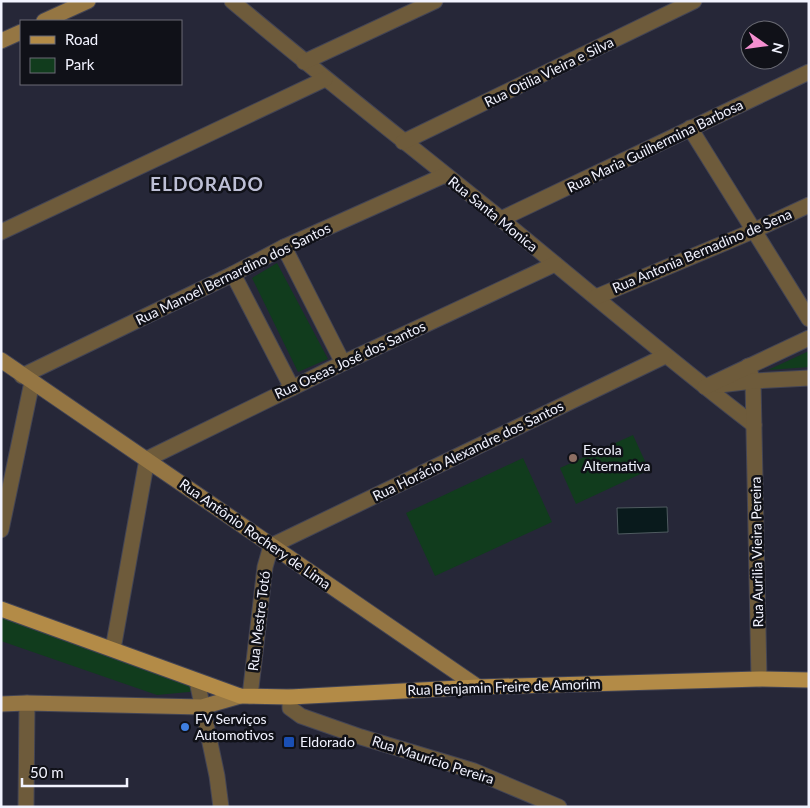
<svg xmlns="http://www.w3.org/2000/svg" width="810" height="808" font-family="Lato,sans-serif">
<rect width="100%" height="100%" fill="#262738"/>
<g fill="#113c1d">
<polygon points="277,263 328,359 298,372 252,278"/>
<polygon points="809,351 809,367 768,370"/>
<polygon points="633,435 649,470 576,504 560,468"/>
<polygon points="523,458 552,522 435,576 406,513"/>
<polygon points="1,609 197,681 199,691 157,695 1,641"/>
</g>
<polygon fill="#091a1c" stroke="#4f5b60" points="667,507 668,532 618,534 617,508"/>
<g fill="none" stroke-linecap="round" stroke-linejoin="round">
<g stroke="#434454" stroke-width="17">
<g id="street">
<path d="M232 1C321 76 412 147 502 220 586 289 668 359 754 425"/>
<polyline points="304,62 435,1"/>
<polyline points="690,128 809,319"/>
<polyline points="403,142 694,1"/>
<polyline points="501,219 809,72"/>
<polyline points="1,232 325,79"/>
<polyline points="284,247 343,363"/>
<polyline points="233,274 292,388"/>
<polyline points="596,297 753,231 809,205"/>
<polyline points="748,366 753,381 759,679"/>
<polyline points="22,376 233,274 284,247 445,175"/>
<polyline points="719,385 753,381 809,378"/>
<polyline points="705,387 809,338"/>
<polyline points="1,530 32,382"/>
<polyline points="113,649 147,459 343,363 555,264"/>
<polyline points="197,681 217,776 221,807"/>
<polyline points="250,696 265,567 271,546 665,356"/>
<polyline points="290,697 290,708 301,716 361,737 474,771 559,807"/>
<polyline points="26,807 27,703"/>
</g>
</g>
<g stroke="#434454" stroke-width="17">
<g id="secondary">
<polyline points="44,21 88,1"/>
<polyline points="1,41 21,32"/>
<polyline points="1,360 478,687"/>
<polyline points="1,704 27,703 202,707 240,696"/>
</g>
</g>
<g stroke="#434454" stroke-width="17">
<polyline id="primary" points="1,609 240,696 290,697 478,687 759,679 809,680"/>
</g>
<use href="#street" stroke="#6e5b3b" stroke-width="15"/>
<use href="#secondary" stroke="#957643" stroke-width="15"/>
<use href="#primary" stroke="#b38b47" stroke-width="15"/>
</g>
<circle fill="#8d6e63" stroke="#101118" stroke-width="2" cx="573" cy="458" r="5"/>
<circle fill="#3f7fe0" stroke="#101118" stroke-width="2" cx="185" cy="727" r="5"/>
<rect fill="#1a4fb4" stroke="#101118" stroke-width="2" x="283" y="736" width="12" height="12" rx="2.5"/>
<g text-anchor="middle" stroke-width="5" stroke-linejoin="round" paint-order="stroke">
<g font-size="14" fill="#f2f3ff" stroke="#101118">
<text transform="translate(549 72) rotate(-26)" y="5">Rua Otilia Vieira e Silva</text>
<text transform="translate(655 146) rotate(-26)" y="5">Rua Maria Guilhermina Barbosa</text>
<text transform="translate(493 214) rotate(39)" y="5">Rua Santa Monica</text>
<text transform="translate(702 251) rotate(-23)" y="5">Rua Antonia Bernadino de Sena</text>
<text transform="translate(233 274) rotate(-26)" y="5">Rua Manoel Bernardino dos Santos</text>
<text transform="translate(350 360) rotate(-25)" y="5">Rua Oseas José dos Santos</text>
<text transform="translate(468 451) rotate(-26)" y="5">Rua Horácio Alexandre dos Santos</text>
<text transform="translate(255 534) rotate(35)" y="5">Rua Antônio Rochery de Lima</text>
<text transform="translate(757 552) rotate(-91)" y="5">Rua Aurilia Vieira Pereira</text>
<text transform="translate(259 621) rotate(-83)" y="5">Rua Mestre Totó</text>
<text transform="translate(504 687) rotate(-2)" y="5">Rua Benjamin Freire de Amorim</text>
<text transform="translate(433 760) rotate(18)" y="5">Rua Maurício Pereira</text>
</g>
<g font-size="14" fill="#f2f3ff" stroke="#101118" text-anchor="start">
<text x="583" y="455">Escola<tspan x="583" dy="16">Alternativa</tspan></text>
<text x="195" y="724">FV Serviços<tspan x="195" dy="16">Automotivos</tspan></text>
<text x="300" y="747">Eldorado</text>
</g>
<g font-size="19" font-weight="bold" letter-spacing="1" fill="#bdbfd5" stroke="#101118">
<text x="207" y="191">ELDORADO</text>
</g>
</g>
<rect width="810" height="808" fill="none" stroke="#f2f3ff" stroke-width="5"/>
<rect x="20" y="20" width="162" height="65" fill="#101118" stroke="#6a6b74"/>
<rect x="30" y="36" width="25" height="8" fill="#b38b47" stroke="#6a6b74"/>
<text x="65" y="45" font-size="15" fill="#f2f3ff">Road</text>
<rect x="30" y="58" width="25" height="15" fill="#113c1d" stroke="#6a6b74"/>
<text x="65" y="70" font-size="15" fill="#f2f3ff">Park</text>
<g transform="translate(765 45) rotate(104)"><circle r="24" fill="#101118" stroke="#6a6b74"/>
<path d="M0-4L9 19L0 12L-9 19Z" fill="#f590d1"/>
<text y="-8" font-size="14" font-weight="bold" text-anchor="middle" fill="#f2f3ff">N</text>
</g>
<path d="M22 778v8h105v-8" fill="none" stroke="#f2f3ff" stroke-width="2.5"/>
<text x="30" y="778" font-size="15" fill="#f2f3ff" stroke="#101118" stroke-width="4" paint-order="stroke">50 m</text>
</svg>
